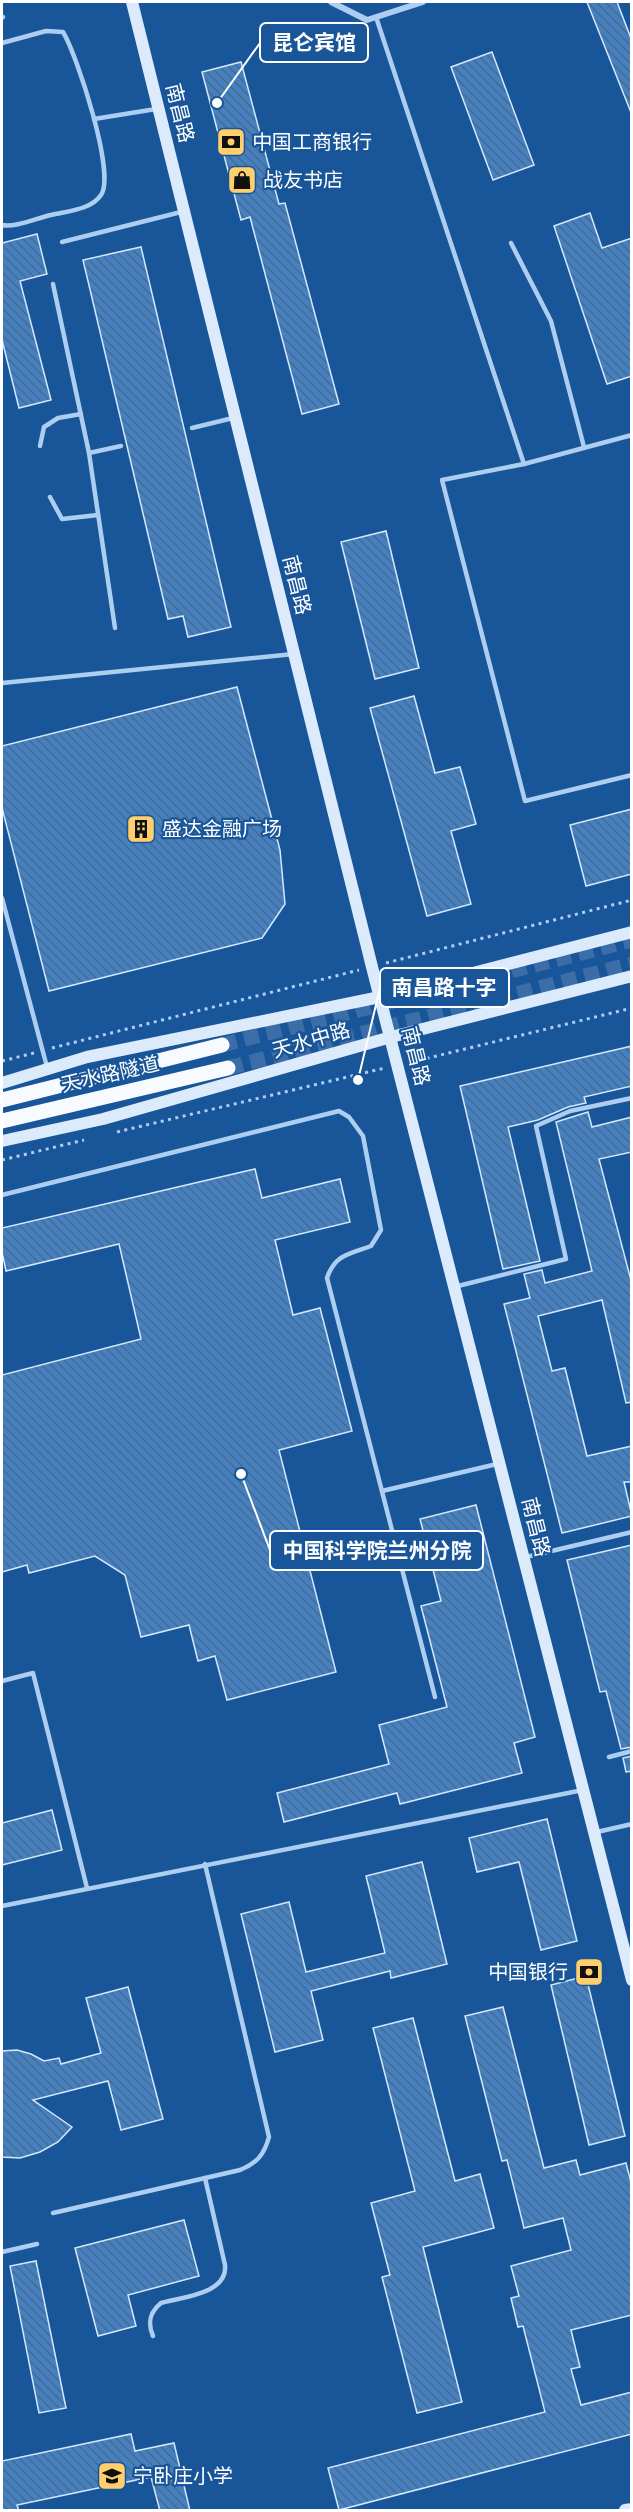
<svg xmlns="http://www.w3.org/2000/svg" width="633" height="2512" font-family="Inter,'Noto Sans SC',sans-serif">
<defs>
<pattern id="building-back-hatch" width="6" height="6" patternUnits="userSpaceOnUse" patternTransform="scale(1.5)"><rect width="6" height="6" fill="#4581c1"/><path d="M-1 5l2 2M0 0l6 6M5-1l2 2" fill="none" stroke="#48698c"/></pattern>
</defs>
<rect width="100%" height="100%" fill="#185599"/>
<g fill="url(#building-back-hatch)" stroke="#d4e8fc" stroke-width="1.5">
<polygon points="587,2 617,2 632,41 632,115"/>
<polygon points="492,52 534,165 493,180 451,67"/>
<polygon points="241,62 279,204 285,203 339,404 302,414 250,217 241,220 202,72"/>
<polygon points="590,213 602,248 632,238 632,376 607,384 554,226"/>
<polygon points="37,234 47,274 20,281 51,400 19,408 2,340 2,243"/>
<polygon points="141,247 231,627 188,637 183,616 168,619 83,260"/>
<polygon points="386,531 419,668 375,679 341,542"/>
<polygon points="237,687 280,850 285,904 262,938 49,991 2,808 2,746"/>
<polygon points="414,696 435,773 460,767 476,824 451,831 471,904 427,916 370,708"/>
<polygon points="632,809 632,874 586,886 570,825"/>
<polygon points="632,1046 632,1086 584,1097 586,1103 568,1107 538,1120 508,1127 540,1261 503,1269 460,1086"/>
<polygon points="588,1112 592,1127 632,1117 632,1152 599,1159 632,1284 632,1402 626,1403 602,1300 538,1316 552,1371 565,1368 587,1456 632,1446 632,1482 624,1482 632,1516 562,1533 504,1304 530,1298 524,1274 542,1270 545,1283 592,1271 556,1122"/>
<polygon points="255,1169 262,1198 340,1179 350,1222 275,1240 293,1315 320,1308 352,1431 279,1450 336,1672 227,1700 215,1656 198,1661 189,1625 141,1637 125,1575 95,1556 29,1573 27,1565 2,1572 2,1375 141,1339 119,1244 6,1271 2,1252 2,1228"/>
<polygon points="476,1505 535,1737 514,1743 522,1773 400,1804 397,1793 284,1822 277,1793 389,1764 379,1725 447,1707 421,1606 441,1601 420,1519"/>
<polygon points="632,1545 632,1747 621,1749 606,1691 600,1692 567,1560"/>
<polygon points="632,1756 632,1771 626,1772 623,1758"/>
<polygon points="52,1810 62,1850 2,1865 2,1823"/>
<polygon points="547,1819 577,1941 541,1950 519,1862 477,1872 469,1838"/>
<polygon points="422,1862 447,1964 391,1978 390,1971 311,1991 323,2040 275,2052 241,1914 289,1902 306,1972 385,1953 366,1876"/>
<polygon points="586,1976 625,2136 589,2145 551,1985"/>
<polygon points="128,1987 163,2119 121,2130 108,2081 33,2100 72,2127 58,2142 40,2152 20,2158 2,2157 2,2051 17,2050 31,2054 44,2061 59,2058 61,2064 101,2053 86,1998"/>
<polygon points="503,2007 544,2168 576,2160 580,2175 626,2163 632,2186 632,2315 571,2330 580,2367 571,2369 581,2405 632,2392 632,2434 339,2510 328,2468 545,2412 523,2326 518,2327 511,2298 519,2296 511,2266 571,2250 563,2218 524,2228 507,2160 502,2161 465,2016"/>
<polygon points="413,2018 455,2181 480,2174 494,2228 423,2247 462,2402 417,2413 382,2277 390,2275 371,2203 415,2191 373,2028"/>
<polygon points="184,2220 199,2276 128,2295 136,2326 98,2336 75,2248"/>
<polygon points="36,2261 66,2408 39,2413 10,2266"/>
<polygon points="131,2434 135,2451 174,2443 190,2511 160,2511 151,2477 17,2505 19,2511 2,2511 2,2461"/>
</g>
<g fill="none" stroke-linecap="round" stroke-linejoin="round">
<g stroke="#3b6ea8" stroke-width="15" stroke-dasharray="15 8" stroke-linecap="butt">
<polyline points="222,1045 632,940"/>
<polyline points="228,1068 632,964"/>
</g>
<g stroke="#adcef1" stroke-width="3" stroke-dasharray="3 4.5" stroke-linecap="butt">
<polyline points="386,963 632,900"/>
<polyline points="52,1048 359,970"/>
<polyline points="2,1061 34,1053"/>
<polyline points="412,1062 632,1008"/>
<polyline points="117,1132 385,1068"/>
<polyline points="2,1160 84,1140"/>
</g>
<g stroke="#adcef1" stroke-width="4.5">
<polyline points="376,17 524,464 632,435"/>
<polyline points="2,18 3,17"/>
<path d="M2 43 46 31 63 32C77 55 116 174 101 195 91 210 67 211 51 215 37 218 15 228 2 225"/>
<polyline points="94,119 156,109"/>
<polyline points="62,242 181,212"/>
<polyline points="511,243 551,321 584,447"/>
<polyline points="53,284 89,453 115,628"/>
<polyline points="192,428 233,418"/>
<polyline points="40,446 44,427 58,418 81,414"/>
<polyline points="89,453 121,446"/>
<polyline points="524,464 442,480 525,801 632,775"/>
<polyline points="50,497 62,519 98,515"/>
<polyline points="2,683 294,654"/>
<polyline points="2,898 47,1067"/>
<path d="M2 1195 339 1111 349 1117 363 1136 381 1230 371 1246C350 1254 335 1254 327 1278L435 1697"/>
<polyline points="454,1287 566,1259 536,1126 570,1111 632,1098"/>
<polyline points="382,1491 497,1464"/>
<polyline points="526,1557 632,1532"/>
<polyline points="2,1681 33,1673 87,1888"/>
<polyline points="609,1757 632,1751"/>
<polyline points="597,1832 632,1824"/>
<polyline points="2,1906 583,1790"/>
<path d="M53 2213 240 2170C257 2163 264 2155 269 2137L205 1864"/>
<polyline points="2,2252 37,2244"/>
<path d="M153 2336C147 2322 150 2312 161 2303 182 2297 228 2294 225 2265L205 2178"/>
</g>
<polyline stroke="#adcef1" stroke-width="6" points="331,2 367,20 423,2"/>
<g stroke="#dbebfc" stroke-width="12">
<polyline points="132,2 372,967 632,1980"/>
<polyline points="2,1083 87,1057 380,997 632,932"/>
<polyline points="2,1141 103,1119 391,1037 632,976"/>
<polyline points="625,2510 632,2509"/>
</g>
<g stroke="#f7faff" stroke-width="15">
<polyline points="2,1100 222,1045"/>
<polyline points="2,1121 228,1068"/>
</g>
</g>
<defs>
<g id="bank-square" transform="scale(1.5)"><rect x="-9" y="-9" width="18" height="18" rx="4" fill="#ffcf6d" stroke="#185599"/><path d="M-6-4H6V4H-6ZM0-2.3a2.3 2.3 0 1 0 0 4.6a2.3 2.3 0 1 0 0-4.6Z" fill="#111"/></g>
<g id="shop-square" transform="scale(1.5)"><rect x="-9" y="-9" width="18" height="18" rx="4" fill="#ffcf6d" stroke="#185599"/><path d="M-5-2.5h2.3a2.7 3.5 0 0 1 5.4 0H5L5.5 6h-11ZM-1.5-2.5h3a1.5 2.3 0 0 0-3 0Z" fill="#111"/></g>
<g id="building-square" transform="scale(1.5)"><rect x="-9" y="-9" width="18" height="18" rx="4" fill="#ffcf6d" stroke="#185599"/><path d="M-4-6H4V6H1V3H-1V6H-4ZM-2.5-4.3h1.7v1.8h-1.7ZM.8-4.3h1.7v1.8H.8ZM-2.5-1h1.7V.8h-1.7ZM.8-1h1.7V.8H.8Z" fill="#111"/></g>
<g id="school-square" transform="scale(1.5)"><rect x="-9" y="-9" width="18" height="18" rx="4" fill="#ffcf6d" stroke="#185599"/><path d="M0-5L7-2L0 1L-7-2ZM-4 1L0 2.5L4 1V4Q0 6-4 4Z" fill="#111"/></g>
</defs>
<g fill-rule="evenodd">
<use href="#bank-square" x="231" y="142"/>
<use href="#shop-square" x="242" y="180"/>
<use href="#building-square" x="141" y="829"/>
<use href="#bank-square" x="589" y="1972"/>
<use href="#school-square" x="112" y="2476"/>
</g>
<g text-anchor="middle" stroke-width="4.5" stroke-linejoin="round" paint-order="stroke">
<g font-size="20" fill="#fff" stroke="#185599">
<text transform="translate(180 113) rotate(76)" y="7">南昌路</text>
<text transform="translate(297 585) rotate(76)" y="7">南昌路</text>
<text transform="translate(311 1040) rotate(-16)" y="7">天水中路</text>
<text transform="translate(416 1056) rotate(76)" y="7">南昌路</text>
<text transform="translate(110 1074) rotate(-13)" y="7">天水路隧道</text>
<text transform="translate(536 1527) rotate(76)" y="7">南昌路</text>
</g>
<g font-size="20" fill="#fff" stroke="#185599" text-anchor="start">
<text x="252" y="149">中国工商银行</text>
<text x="263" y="187">战友书店</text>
<text x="162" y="836">盛达金融广场</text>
<text x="568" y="1979" text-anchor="end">中国银行</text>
<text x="133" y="2483">宁卧庄小学</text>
</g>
</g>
<path fill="none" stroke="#fff" stroke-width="2" d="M217 103L260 43M358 1080L380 988M241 1474L270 1550"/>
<g fill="#fff" stroke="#185599" stroke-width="2">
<circle cx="217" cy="103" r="6"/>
<circle cx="358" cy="1080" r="6"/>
<circle cx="241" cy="1474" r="6"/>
</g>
<g fill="#185599" stroke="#fff" stroke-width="2">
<rect x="260" y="23" width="108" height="39" rx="6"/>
<rect x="380" y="968" width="129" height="39" rx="6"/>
<rect x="270" y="1531" width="213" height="39" rx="6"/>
</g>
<g font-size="21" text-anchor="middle" font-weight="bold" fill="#fff">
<text x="314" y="50">昆仑宾馆</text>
<text x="444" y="995">南昌路十字</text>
<text x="377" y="1558">中国科学院兰州分院</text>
</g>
<rect width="633" height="2512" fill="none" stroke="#ffffff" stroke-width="6"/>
</svg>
